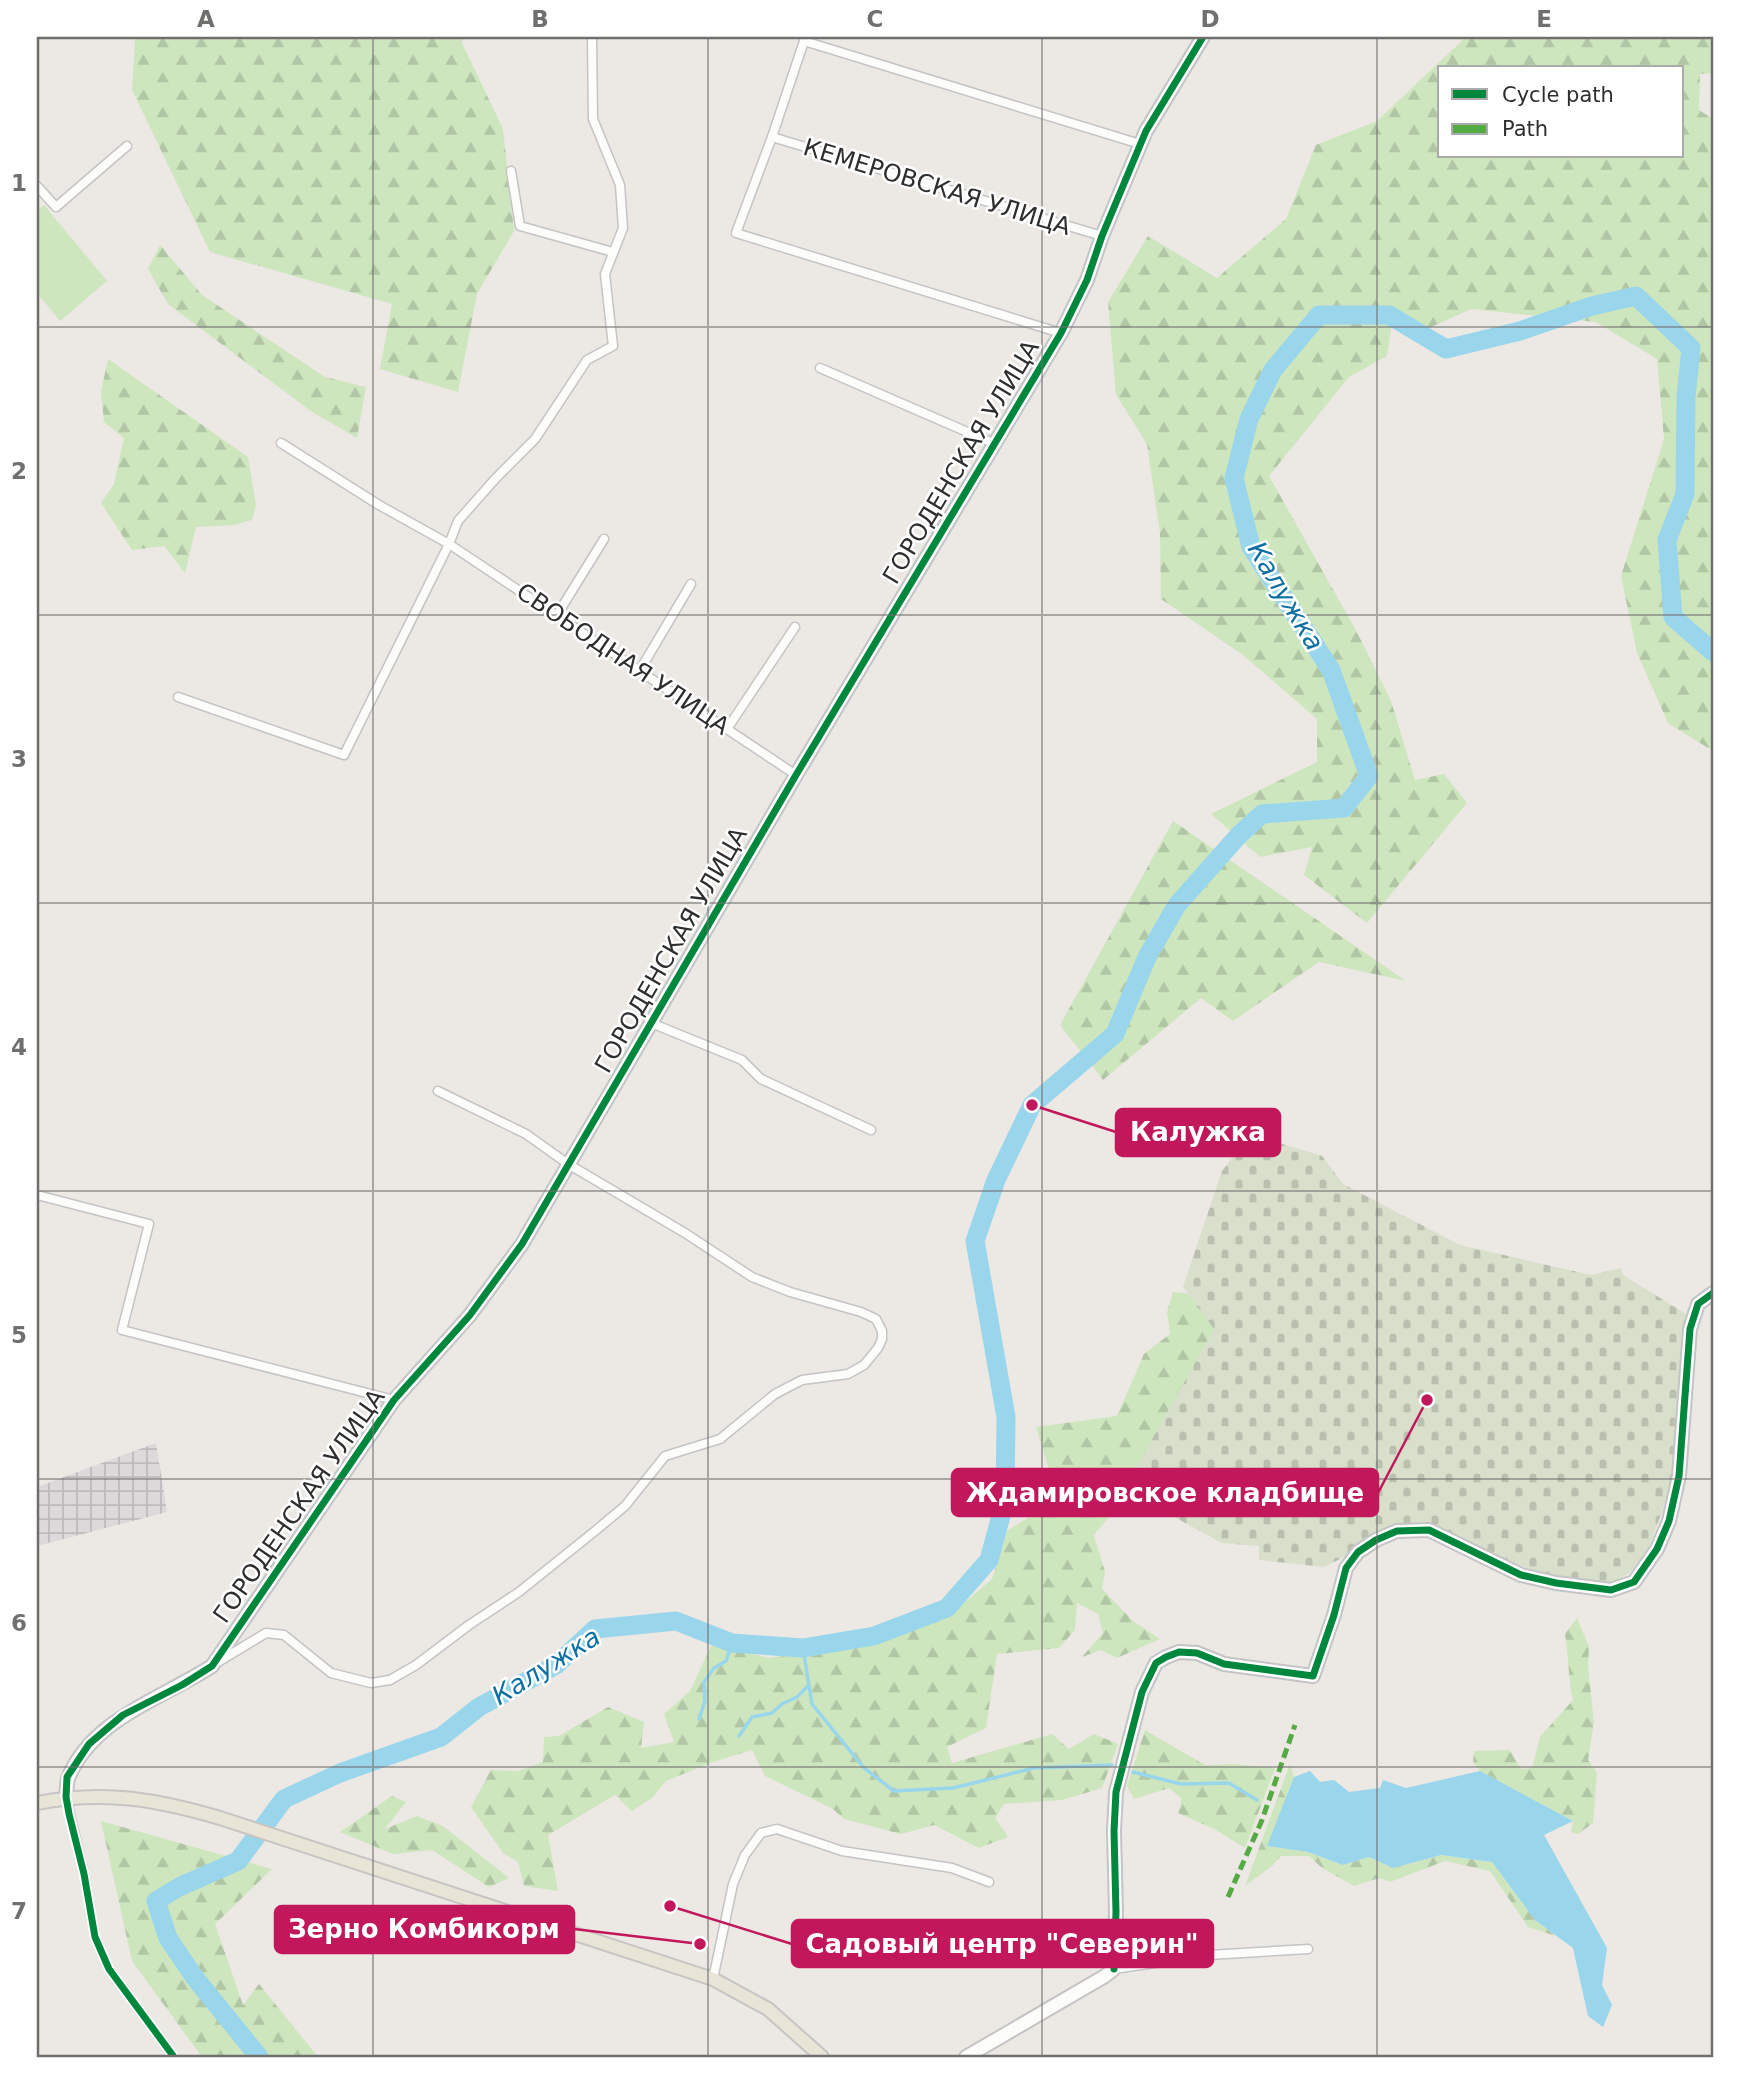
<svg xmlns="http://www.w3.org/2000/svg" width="1750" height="2094" font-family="'DejaVu Sans',sans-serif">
<defs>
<pattern id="industrial-grid" width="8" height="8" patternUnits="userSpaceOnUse" patternTransform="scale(1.75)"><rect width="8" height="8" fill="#dcd9db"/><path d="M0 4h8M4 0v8" fill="none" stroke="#bdbbbc"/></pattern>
<pattern id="forest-firs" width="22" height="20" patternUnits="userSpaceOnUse" patternTransform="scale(1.75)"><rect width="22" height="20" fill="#cee6be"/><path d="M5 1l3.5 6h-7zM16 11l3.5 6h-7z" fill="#b1c6a4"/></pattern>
<pattern id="cemetery-stones" width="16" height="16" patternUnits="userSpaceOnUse" patternTransform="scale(1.75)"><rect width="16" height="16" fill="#d8e0cc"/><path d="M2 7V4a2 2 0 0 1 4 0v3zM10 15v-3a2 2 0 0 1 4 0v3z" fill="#bac0b0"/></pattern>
</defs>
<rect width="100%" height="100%" fill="#ece8e4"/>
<polygon fill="url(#industrial-grid)" points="156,1443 167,1512 37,1546 37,1487"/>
<g fill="url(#forest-firs)" fill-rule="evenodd">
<polygon points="135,37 463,37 462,43 503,129 514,231 477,294 458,392 380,369 392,304 210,252 132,90"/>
<path d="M1466 37H1713V73L1700 74 1699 110 1713 119V751L1668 723 1637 653 1621 576 1664 439 1657 359 1596 322 1471 309 1429 328 1394 310 1387 356 1349 377 1269 476 1358 634 1391 701 1415 780 1444 774 1467 803 1367 923 1304 875 1312 847 1260 857 1211 814 1317 762V719L1243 655 1161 599 1160 533 1147 444 1116 395 1108 302 1148 236 1217 278 1286 219 1316 145 1377 121ZM1682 68V156H1440V68Z"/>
<polygon points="160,245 202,295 325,377 366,387 357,438 312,412 168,304 148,269"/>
<polygon points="108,359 248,457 256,505 252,520 234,525 196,527 185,573 164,546 132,550 101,503 114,484 124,438 104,422 101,392"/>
<polygon points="1173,821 1406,981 1319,962 1233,1021 1201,998 1103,1080 1060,1025"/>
<polygon points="1173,1292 1242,1298 1149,1468 1094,1535 1105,1572 1102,1589 1133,1621 1160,1639 1117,1658 1101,1650 1082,1657 1103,1633 1098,1614 1077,1603 1075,1630 1059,1648 997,1654 986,1728 947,1747 952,1763 1052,1734 1069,1749 1094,1734 1118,1744 1102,1788 1062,1800 1004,1804 995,1818 1008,1837 979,1848 934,1825 901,1834 844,1819 833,1809 765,1776 752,1750 710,1763 666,1781 653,1797 632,1811 615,1795 548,1835 558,1891 524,1886 518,1862 503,1853 471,1807 491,1770 518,1771 543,1762 544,1737 559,1736 608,1707 644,1722 641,1748 674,1742 664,1714 690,1691 712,1644 769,1658 850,1648 950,1615 992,1579 1007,1531 1034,1514 1052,1479 1036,1427 1117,1416 1144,1354 1170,1334 1167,1312"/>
<path d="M1577 1618 1589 1647 1588 1666 1594 1722 1588 1760 1597 1773 1593 1823 1578 1834 1571 1832 1573 1821 1480 1771 1473 1763 1474 1751 1510 1750 1521 1769 1532 1768 1540 1737 1573 1700C1568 1678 1569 1657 1565 1634Z"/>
<polygon points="1145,1730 1205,1765 1233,1764 1275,1768 1245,1848 1216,1830 1178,1813 1182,1799 1169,1788 1134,1799 1127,1786"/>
<polygon points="1290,1764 1294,1777 1268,1846 1308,1852 1343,1865 1369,1857 1393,1868 1441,1855 1492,1862 1535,1920 1556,1936 1528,1927 1490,1871 1445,1861 1390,1882 1379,1878 1354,1886 1322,1868 1309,1856 1281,1856 1272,1866 1245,1886"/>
<polygon points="392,1796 406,1802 385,1829 417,1816 443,1826 509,1878 489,1887 432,1850 393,1854 340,1832"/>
<polygon points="101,1821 272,1869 215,1924 243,2005 259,1984 318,2057 202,2057 132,1961"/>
</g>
<polygon fill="url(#cemetery-stones)" points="1250,1134 1322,1156 1343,1184 1460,1245 1591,1275 1621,1268 1623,1275 1686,1314 1673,1471 1662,1512 1647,1551 1631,1571 1616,1582 1592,1584 1532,1570 1425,1525 1399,1524 1369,1538 1348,1555 1324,1567 1259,1560 1259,1546 1222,1543 1165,1512 1117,1502 1214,1329 1183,1287 1222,1171"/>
<polygon fill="#cee6be" points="44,205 107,281 60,321 37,293 37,211"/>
<polygon fill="#99d6ec" points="1310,1771 1320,1782 1334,1780 1349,1792 1380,1788 1383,1780 1406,1788 1480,1771 1573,1821 1544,1835 1607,1948 1602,1985 1612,2005 1603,2027 1588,2016 1573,1948 1535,1920 1492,1862 1441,1855 1393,1868 1369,1857 1343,1865 1308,1852 1267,1846 1294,1777"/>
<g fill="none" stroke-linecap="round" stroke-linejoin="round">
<g stroke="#99d6ec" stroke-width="3.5">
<polyline points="803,1648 812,1704 864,1768 894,1791 953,1788 1034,1768 1112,1765"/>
<polyline points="699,1719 705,1701 704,1682 714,1668 726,1661 732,1643"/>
<polyline points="739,1736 752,1717 772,1713 782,1704 797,1697 808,1686"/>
<polyline points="1133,1772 1181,1784 1229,1783 1257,1800"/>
</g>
<polyline stroke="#99d6ec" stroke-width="19" points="259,2057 195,1978 168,1938 156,1901 179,1887 238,1861 284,1799 340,1773 441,1737 479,1707 556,1665 595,1629 676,1621 732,1643 803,1648 874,1636 947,1608 989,1560 1005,1501 1006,1417 975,1241 996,1180 1032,1105 1115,1034 1147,957 1177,905 1239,835 1262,814 1344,808 1369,776 1331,670 1251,547 1234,478 1249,419 1273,370 1319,315 1389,315 1446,349 1520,331 1592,306 1636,296 1691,348 1686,397 1685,494 1667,540 1673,617 1713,652"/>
<g stroke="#c5c4c5" stroke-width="11">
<g id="street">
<polyline points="772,137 1102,236"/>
<polyline points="511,171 520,226 613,252"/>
<polyline points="37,186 56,207 127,146"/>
<polyline points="1061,333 736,233 772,137 804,41 1140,144"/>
<polyline points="820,368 995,444"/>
<polyline points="281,443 379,505 449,544 796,775"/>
<polyline points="557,615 604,539"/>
<polyline points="640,670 691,584"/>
<polyline points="178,697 344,755 449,544 458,521 496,478 535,439 587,360 613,346 605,274 623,228 620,185 593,119 592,37"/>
<polyline points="727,729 795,627"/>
<polyline points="651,1023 742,1060 761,1079 871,1130"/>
<polyline points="37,1195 149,1224 122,1330 394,1400"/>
<polyline points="218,1662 266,1633 284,1635 331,1673 371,1683 390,1680 416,1665 469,1625 519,1592 595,1531 625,1506 665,1456 720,1439 775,1394 802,1380 848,1374 864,1365 878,1348 882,1339 882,1331 876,1319 861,1312 790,1292 752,1277 685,1233 568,1164 526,1134 438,1091"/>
<polyline points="66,1797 84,1874 95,1937 109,1969 174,2057"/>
<polyline points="1114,1969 1209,1955 1308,1949"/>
<polyline points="713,1979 733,1884 745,1855 761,1833 777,1829 842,1851 952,1868 989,1882"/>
</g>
</g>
<g stroke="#c5c4c5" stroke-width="16">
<g id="secondary">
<path d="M66 1797C67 1790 66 1782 69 1776 94 1718 163 1698 212 1666L394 1400 470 1315 522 1244 796 775 1061 333 1087 280 1102 236 1146 131 1203 37"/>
<polyline points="966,2057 1105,1976 1114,1969 1116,1912 1114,1831 1116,1792 1142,1692 1156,1663 1166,1657 1179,1652 1197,1653 1224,1664 1313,1676 1334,1615 1346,1568 1358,1552 1376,1540 1397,1531 1429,1530 1521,1575 1556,1583 1611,1590 1634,1582 1657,1549 1669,1521 1679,1476 1690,1329 1698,1304 1713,1293"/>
</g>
</g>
<g stroke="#c6c5c4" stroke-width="16">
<path id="primary" d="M37 1803C104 1790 155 1799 220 1818L713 1979 768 2009 822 2057"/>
</g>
<use href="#street" stroke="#fcfcfb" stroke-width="8"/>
<use href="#secondary" stroke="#fcfcfb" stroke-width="12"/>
<use href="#primary" stroke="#e8e4d6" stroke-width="12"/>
<polyline stroke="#54ab44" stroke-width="5" stroke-dasharray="10 5" stroke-linecap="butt" points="1228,1897 1262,1820 1295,1725"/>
<g stroke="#fff" stroke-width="11">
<g id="cycleway">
<polyline points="1114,1969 1116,1912 1114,1831 1116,1792 1142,1692 1156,1663 1166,1657 1179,1652 1197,1653 1224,1664 1313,1676 1334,1615 1346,1568 1358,1552 1376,1540 1397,1531 1429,1530 1521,1575 1556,1583 1611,1590 1634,1582 1657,1549 1669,1521 1679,1476 1690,1329 1698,1304 1713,1293"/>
<polyline points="174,2057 109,1969 95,1937 84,1874 69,1814 66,1797 67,1777 89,1744 123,1715 182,1685 212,1666 394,1400 470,1315 522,1244 796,775 1061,333 1087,280 1102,236 1146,131 1203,37"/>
</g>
</g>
<use href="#cycleway" stroke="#00873e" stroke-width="7"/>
</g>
<path fill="none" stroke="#706f6e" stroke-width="2" stroke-opacity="0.55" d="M373 37V2057M708 37V2057M1042 37V2057M1377 37V2057M37 327H1713M37 615H1713M37 903H1713M37 1191H1713M37 1479H1713M37 1767H1713"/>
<g text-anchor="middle" stroke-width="5" stroke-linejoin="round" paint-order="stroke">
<g font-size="24" fill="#2e2e2e" stroke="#fff">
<text transform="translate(937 187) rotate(17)" y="8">КЕМЕРОВСКАЯ УЛИЦА</text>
<text transform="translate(961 462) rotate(-59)" y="8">ГОРОДЕНСКАЯ УЛИЦА</text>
<text transform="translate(623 659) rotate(34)" y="8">СВОБОДНАЯ УЛИЦА</text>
<text transform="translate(671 950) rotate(-60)" y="8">ГОРОДЕНСКАЯ УЛИЦА</text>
<text transform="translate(299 1506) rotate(-55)" y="8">ГОРОДЕНСКАЯ УЛИЦА</text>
</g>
<g font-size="26" font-style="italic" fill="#0d6fa3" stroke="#fff">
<text transform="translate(1286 596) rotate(59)" y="9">Калужка</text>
<text transform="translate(546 1666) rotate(-32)" y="9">Калужка</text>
</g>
</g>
<path fill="none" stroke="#c2185b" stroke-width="2.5" d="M1032 1105L1116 1132M1427 1400L1378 1493M700 1944L574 1929M670 1906L792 1944"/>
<g fill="#c2185b" stroke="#fff" stroke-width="2.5">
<circle cx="1032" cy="1105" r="7"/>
<circle cx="1427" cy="1400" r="7"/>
<circle cx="700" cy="1944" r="7"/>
<circle cx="670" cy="1906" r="7"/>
</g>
<g fill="#c2185b" stroke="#c2185b" stroke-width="2.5">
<rect x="1116" y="1109" width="164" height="47" rx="7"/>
<rect x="952" y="1469" width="426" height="47" rx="7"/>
<rect x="275" y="1906" width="299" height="47" rx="7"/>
<rect x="792" y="1920" width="421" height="47" rx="7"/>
</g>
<g font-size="26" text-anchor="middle" font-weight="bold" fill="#fff">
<text x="1198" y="1141">Калужка</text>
<text x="1165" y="1502">Ждамировское кладбище</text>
<text x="424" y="1938">Зерно Комбикорм</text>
<text x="1002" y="1953">Садовый центр "Северин"</text>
</g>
<rect width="1750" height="2094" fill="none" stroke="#ffffff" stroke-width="77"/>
<rect x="1438" y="66" width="245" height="91" fill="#ffffff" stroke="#ababab" stroke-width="2"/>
<rect x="1452" y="89" width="35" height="10" fill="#00873e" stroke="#ababab" stroke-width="2"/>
<text x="1502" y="102" font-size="21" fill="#2e2e2e">Cycle path</text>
<rect x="1452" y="124" width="35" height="10" fill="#54ab44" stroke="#ababab" stroke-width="2"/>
<text x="1502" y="136" font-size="21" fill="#2e2e2e">Path</text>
<rect x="38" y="38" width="1674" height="2018" fill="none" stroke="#706f6e" stroke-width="2.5"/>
<g font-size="23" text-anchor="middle" font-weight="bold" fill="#706f6e">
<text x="206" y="27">A</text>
<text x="540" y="27">B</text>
<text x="875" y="27">C</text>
<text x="1210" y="27">D</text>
<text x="1544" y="27">E</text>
<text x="19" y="191">1</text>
<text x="19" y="479">2</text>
<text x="19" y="767">3</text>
<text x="19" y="1055">4</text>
<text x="19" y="1343">5</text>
<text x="19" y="1631">6</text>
<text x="19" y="1919">7</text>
</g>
</svg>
